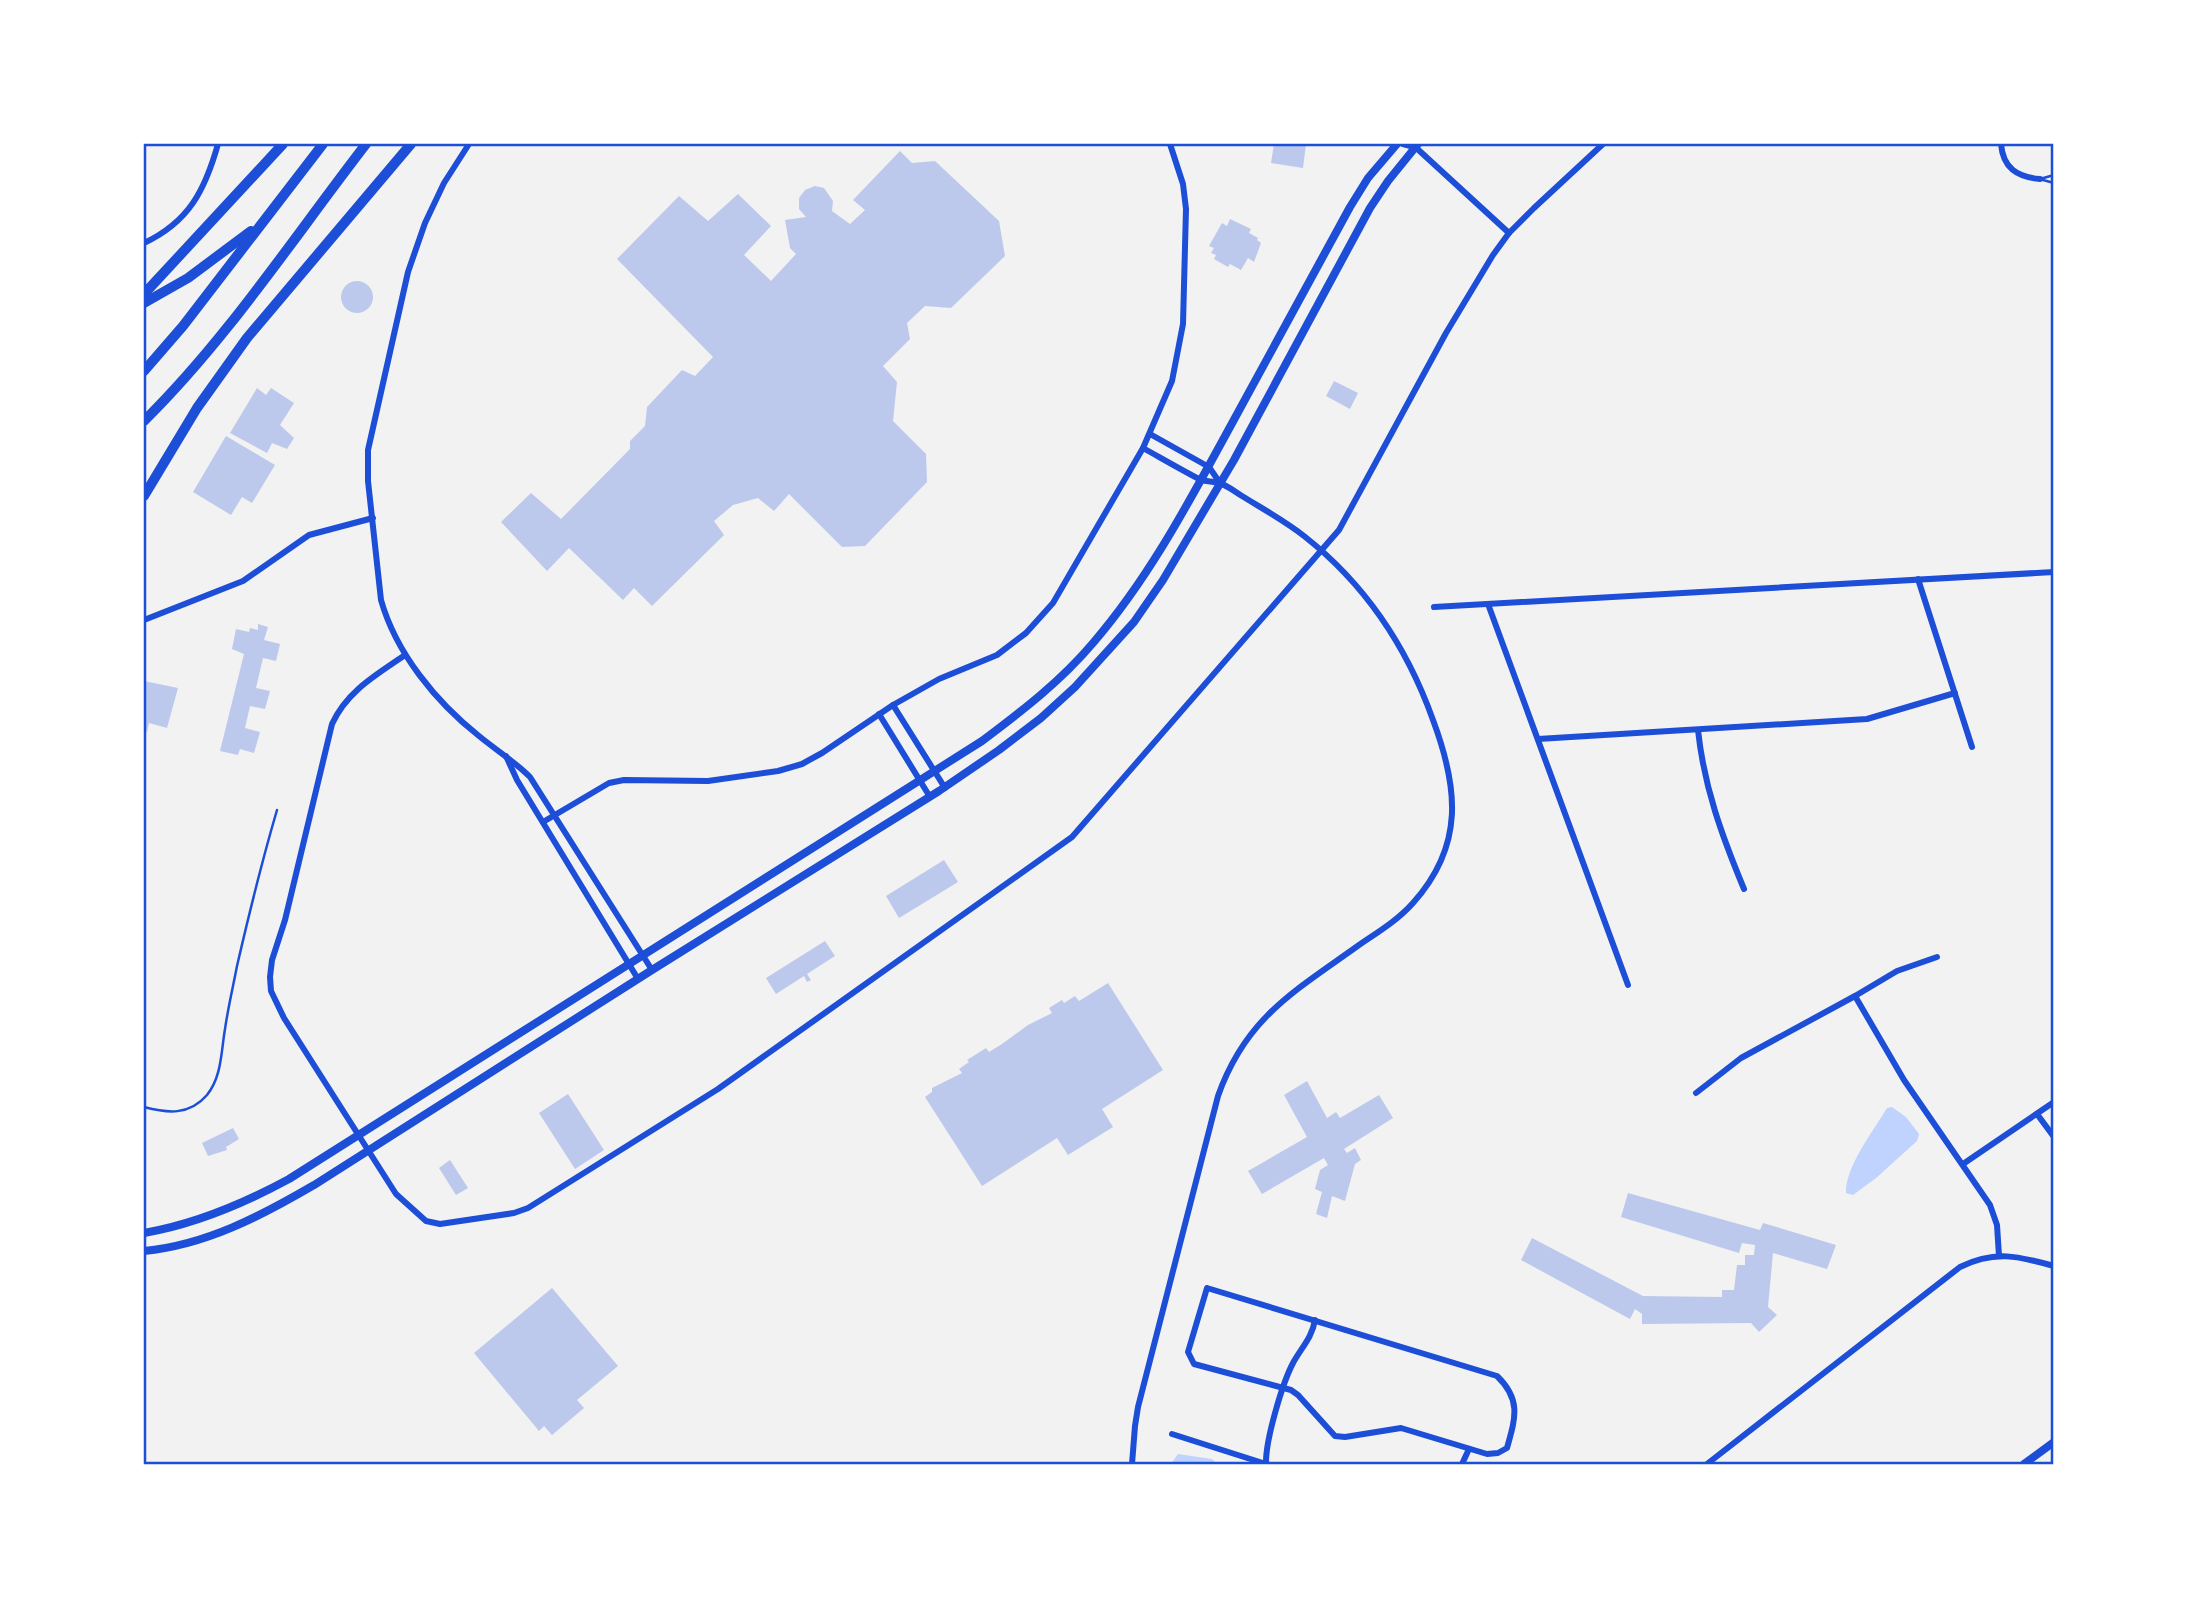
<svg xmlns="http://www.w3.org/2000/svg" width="2197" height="1608" font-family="'Libre Baskerville',serif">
<rect width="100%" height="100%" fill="#f2f2f2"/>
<g fill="#bfd3fe">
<path d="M1892 1107 1906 1117 1919 1134 1917 1141 1876 1178 1853 1195 1846 1193C1845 1167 1874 1130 1887 1108Z"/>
<polygon points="1178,1454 1212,1459 1217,1464 1171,1464"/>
</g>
<g fill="#bdc9ec">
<polygon points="1274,144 1306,144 1303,168 1271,163"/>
<polygon points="900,151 912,163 935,161 999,221 1005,256 951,308 925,306 907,323 910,339 883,366 897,382 893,421 926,454 927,482 865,546 842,547 789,494 774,511 758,498 733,505 714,521 724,535 652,606 634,588 623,600 569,548 547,571 501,522 531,493 561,519 630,449 630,441 645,426 647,407 682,370 695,376 713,357 617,259 679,196 708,221 738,194 771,226 744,255 771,281 796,254 790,248 785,220 806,217 799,209 799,198 805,190 815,186 824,188 833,201 832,211 850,224 865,210 853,200"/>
<polygon points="1230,219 1251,229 1249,233 1258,238 1257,240 1261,243 1254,262 1248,258 1241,270 1230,264 1228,267 1214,259 1216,255 1211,253 1214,248 1209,246 1222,223 1227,226"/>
<circle cx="357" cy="297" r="16"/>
<polygon points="1334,381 1358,393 1350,409 1326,396"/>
<polygon points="257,388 266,395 271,388 294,403 280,425 294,438 287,449 272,443 267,453 230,433"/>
<polygon points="226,436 275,465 252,503 242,497 231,515 193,492"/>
<polygon points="258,624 268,627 264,640 280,644 276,661 263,658 256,688 270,691 265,709 250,706 245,728 260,732 254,753 240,749 238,755 220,751 244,654 232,649 236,629 249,632 250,628 258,630"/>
<polygon points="144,681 178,688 167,728 149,723 147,732 144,731"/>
<polygon points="944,860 958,882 899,918 886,896"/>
<polygon points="825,941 835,956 807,974 811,980 807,982 804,976 776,994 766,978"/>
<polygon points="1108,983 1163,1070 1102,1109 1113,1127 1068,1155 1057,1138 982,1186 925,1097 932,1092 932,1088 962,1073 959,1069 969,1062 967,1060 986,1048 989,1052 1002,1044 1028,1025 1052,1013 1049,1008 1062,1000 1064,1003 1075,996 1079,1001"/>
<polygon points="1307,1081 1327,1118 1336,1112 1340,1118 1379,1095 1393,1118 1344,1149 1347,1153 1355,1148 1361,1160 1355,1164 1345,1201 1332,1196 1327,1218 1316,1214 1322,1192 1315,1189 1320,1170 1328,1165 1324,1158 1262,1194 1248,1171 1307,1137 1284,1095"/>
<polygon points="568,1094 604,1150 575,1169 539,1113"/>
<polygon points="233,1128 239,1139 226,1147 227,1150 208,1156 202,1143"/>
<polygon points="450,1160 468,1188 456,1195 439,1168"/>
<polygon points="1628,1193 1760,1230 1763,1223 1836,1245 1827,1269 1773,1253 1768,1307 1777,1315 1759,1332 1751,1323 1642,1324 1642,1314 1635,1309 1630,1319 1521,1260 1532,1238 1643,1296 1722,1297 1722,1290 1734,1290 1737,1265 1745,1265 1745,1255 1754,1255 1755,1245 1742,1243 1739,1253 1621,1217"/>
<polygon points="552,1288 618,1366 577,1400 584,1408 552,1435 544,1426 539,1431 474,1353"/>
</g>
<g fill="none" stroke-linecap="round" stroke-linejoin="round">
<g stroke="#1d4ed8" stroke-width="2.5">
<polyline points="2040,179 2054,175"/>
<polyline points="2043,180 2054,183"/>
<path d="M144 1107C167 1113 189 1116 207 1095 222 1076 221 1052 225 1029 228 1008 233 987 237 966 249 914 262 861 277 810"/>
</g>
<g stroke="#1d4ed8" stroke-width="6">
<path d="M469 144 444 183 425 223 408 272 368 450V481L381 600C396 653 436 702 479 736 496 750 514 761 530 777L652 970"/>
<polyline points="1403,144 1414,147"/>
<polyline points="1412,144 1509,233"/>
<path d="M2001 144C2003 168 2017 177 2040 179"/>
<path d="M144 243C189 222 205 190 218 144"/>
<polyline points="1150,434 1209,467 1220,483"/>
<polyline points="1918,579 1972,747"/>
<polyline points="1488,604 1628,985"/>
<polyline points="1434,607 2054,572"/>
<polyline points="144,620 243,581 309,535 373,518"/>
<path d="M405 655C376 675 347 691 332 724L285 920 272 960 270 977 271 991 284 1018 396 1194 426 1221 440 1224 514 1213 528 1208 718 1089 1072 837 1339 530 1446 333 1493 255 1509 233 1534 208 1603 144"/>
<polyline points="893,705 945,788"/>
<polyline points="879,714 930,797"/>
<path d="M1698 730C1704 787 1722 836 1744 889"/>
<polyline points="1538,739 1867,719 1955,693"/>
<polyline points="506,756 517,780 638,979"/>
<polyline points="543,822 609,783 624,780 708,781 778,771 802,764 822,753 893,705 939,679 997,655 1026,633 1053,603 1143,448 1172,381 1183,324 1186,209 1183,184 1170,144"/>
<polyline points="1855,996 1904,1080 1990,1205 1997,1225 1999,1256"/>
<polyline points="1696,1093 1741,1058 1855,996 1897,971 1937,957"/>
<polyline points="2037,1114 2054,1137"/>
<polyline points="1963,1164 2054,1102"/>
<path d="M1207 1288 1497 1376C1522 1400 1515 1419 1507 1448L1498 1453 1487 1454 1401 1428 1345 1437 1335 1436 1298 1395 1291 1390 1194 1364 1188 1352Z"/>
<polyline points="1172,1434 1266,1464"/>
<path d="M1266 1462C1266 1439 1282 1384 1293 1363 1301 1348 1312 1338 1315 1320"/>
<path d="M1132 1464 1135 1426 1138 1407 1218 1096C1246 1017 1295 991 1359 945 1378 932 1398 920 1413 903 1465 845 1458 787 1433 720 1407 647 1365 584 1304 536 1285 521 1263 509 1242 496 1235 492 1227 485 1219 483 1212 481 1205 482 1199 479 1180 469 1161 458 1143 448"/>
<polyline points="1462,1464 1469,1449"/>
<path d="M1707 1464 1960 1267C1995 1250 2018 1256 2054 1266"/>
</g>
<g stroke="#1d4ed8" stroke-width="8">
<path d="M144 1233C196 1224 243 1204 289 1179L982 741C1022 711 1061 681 1093 643 1149 578 1189 502 1230 427 1270 354 1310 280 1350 207L1368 178 1397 144"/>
<path d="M144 1251C206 1245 261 1216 314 1185L652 970 939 791 999 750 1041 718 1075 687 1134 622 1163 580 1234 460 1370 208 1388 181 1418 144"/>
<polyline points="2024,1464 2054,1442"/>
</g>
<g stroke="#1d4ed8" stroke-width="10">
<polyline points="144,294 283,144"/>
<polyline points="144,303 188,278 251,231"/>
<polyline points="144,371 183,326 323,144"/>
<path d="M144 421C228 338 294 237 366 144"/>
<polyline points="144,496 197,408 247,338 411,144"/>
</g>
</g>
<rect width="2197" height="1608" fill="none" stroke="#ffffff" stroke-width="290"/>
<rect x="145" y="145" width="1907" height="1318" fill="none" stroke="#1d4ed8" stroke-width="2.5"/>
</svg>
